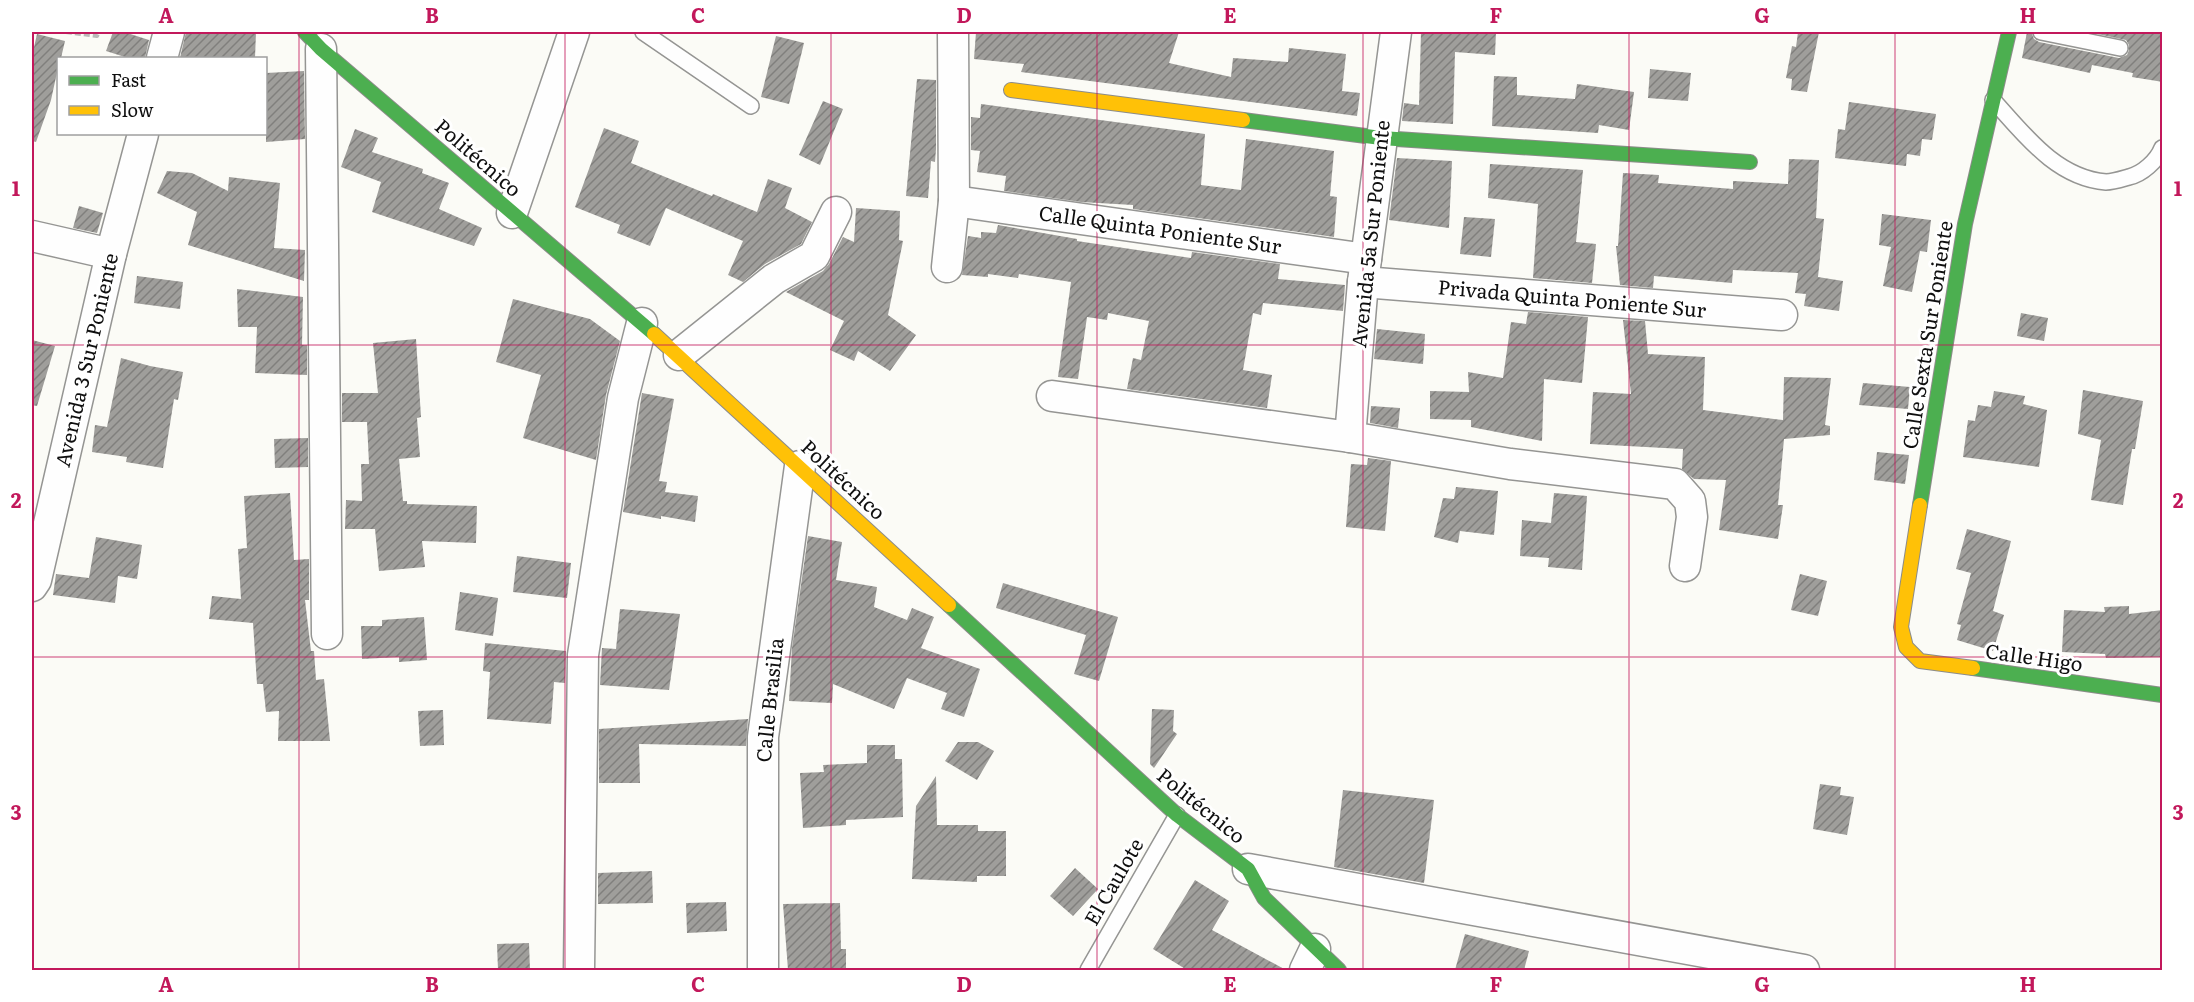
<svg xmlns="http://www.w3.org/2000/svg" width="2194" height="1002" font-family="Literata,serif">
<defs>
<pattern id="building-hatch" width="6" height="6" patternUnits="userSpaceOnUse" patternTransform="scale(1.5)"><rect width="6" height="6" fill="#9f9e9b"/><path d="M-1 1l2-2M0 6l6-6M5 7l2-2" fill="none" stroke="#807f7d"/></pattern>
</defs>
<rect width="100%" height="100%" fill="#fbfbf6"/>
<g fill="url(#building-hatch)">
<polygon points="113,32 124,32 149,40 145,58 128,58 106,51"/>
<polygon points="186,32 256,32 255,58 180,58"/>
<polygon points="976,32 1179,32 1169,63 1231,77 1233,58 1288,62 1289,48 1346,54 1342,91 1360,93 1357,116 1021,72 1024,64 974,59"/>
<polygon points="1421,32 1496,32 1495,55 1455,52 1453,124 1402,121 1404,103 1419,105"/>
<polygon points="1798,32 1819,32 1807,92 1791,90 1792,79 1786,78 1792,46 1796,47"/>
<polygon points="2027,32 2031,32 2034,39 2039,42 2119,58 2127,55 2129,50 2129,45 2126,40 2088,32 2163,32 2163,82 2132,77 2133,73 2092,65 2090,73 2022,58"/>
<polygon points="37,34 65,41 61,58 58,58 58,68 51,100 36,142 32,141 32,56"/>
<polygon points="776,36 804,43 789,104 761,97"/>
<polygon points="1650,69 1691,73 1688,101 1648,98"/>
<polygon points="304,71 305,139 266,142 266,73"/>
<polygon points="1494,76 1517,77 1517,95 1575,99 1577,84 1634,92 1629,130 1599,125 1598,133 1492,126"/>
<polygon points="917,79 936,80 936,149 935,162 931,161 928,198 906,196"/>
<polygon points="823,101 843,109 820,165 799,155"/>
<polygon points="1849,102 1936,114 1932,140 1922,139 1920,156 1907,154 1906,166 1835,158 1838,129 1845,130"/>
<polygon points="981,104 1205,134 1201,185 1241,190 1246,139 1334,151 1330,196 1337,197 1334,237 1133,209 1133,205 1081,202 1004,191 1006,176 977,172 980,151 971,150 971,117 980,118"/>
<polygon points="604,128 639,141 631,163 712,196 713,194 757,212 768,179 792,188 785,208 812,222 801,244 765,264 743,282 728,275 743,241 666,208 650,246 617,233 620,225 575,207"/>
<polygon points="355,129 378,138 372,152 423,169 422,173 449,183 439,209 482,228 474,246 372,212 381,182 341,167"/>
<polygon points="1397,158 1452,161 1449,228 1389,220"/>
<polygon points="1789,159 1819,160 1816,218 1824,219 1818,277 1843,281 1839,311 1804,306 1806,294 1795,293 1798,273 1733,270 1732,283 1654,276 1653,288 1620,285 1616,246 1618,246 1623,173 1659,175 1658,183 1733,189 1733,181 1788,184"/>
<polygon points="1490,164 1583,170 1576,242 1596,244 1592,283 1533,278 1538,204 1488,198"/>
<polygon points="167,171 192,173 228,191 229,177 280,183 274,248 305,250 304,281 188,245 197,212 157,193"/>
<polygon points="79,206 103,213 97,233 73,228"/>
<polygon points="856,208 900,211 899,240 903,241 888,315 916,335 890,371 858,351 854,361 830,350 844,321 786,292 823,271 829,264 843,237 854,242"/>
<polygon points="1882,214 1931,220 1927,252 1920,251 1912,292 1883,286 1891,247 1879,245"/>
<polygon points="1464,217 1495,219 1491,257 1460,254"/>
<polygon points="998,225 1077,239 1077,241 1191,258 1192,252 1280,264 1278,279 1345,285 1343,311 1263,303 1261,315 1253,313 1243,370 1272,375 1267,408 1127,389 1133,358 1141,360 1149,321 1108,313 1107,320 1087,317 1078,379 1058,377 1071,282 1019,274 1018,278 988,274 988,277 962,275 968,236 981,238 981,232 996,233"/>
<polygon points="137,276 183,282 180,309 134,303"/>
<polygon points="237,289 303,297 302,345 307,345 307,375 255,373 257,327 238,327"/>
<polygon points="513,299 590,319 620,341 606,395 596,460 523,438 541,375 496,362"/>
<polygon points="1528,312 1588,317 1582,383 1544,379 1542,441 1471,427 1471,420 1430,419 1430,391 1469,392 1468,372 1503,378 1511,322 1526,324"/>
<polygon points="2021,313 2048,318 2044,341 2017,336"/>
<polygon points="1623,320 1645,321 1648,354 1705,357 1703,410 1783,420 1784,377 1831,378 1825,425 1830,426 1830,435 1784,439 1778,505 1783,505 1778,539 1719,530 1726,480 1694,479 1682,469 1683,449 1590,444 1593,392 1631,394"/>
<polygon points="1377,329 1425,334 1423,364 1374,359"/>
<polygon points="416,339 421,417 417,418 420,457 399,459 403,501 407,501 407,504 477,506 476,543 422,541 425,567 379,571 375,529 345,529 346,500 362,501 361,464 369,464 367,422 342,422 342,393 378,393 373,343"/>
<polygon points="32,340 55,346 37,406 32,405"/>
<polygon points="121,358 150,366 183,372 178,400 174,399 163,468 126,462 127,457 92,452 95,425 107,427"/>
<polygon points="1863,383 1910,387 1908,409 1859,405"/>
<polygon points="2083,390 2143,401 2135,449 2132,449 2123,505 2091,500 2101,440 2078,434"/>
<polygon points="1994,391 2025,396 2023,404 2047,410 2039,467 1963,457 1968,420 1975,421 1978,405 1991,407"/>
<polygon points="642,393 674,399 659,481 667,482 665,492 698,496 695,522 661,516 661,519 623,512"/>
<polygon points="1371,406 1400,408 1398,428 1370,423"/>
<polygon points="308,438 308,467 275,468 274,439"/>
<polygon points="1877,452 1909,455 1905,484 1874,480"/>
<polygon points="1368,458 1391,461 1385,531 1346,527 1351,464 1367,465"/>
<polygon points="1456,487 1498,491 1494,535 1460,531 1458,543 1434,537 1443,498 1454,499"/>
<polygon points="290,493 294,560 309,559 309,600 305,600 311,651 314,651 316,680 324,679 330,741 278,741 279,711 266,712 263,684 257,684 253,623 209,619 212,596 241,599 238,549 247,548 244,496"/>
<polygon points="1554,493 1587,496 1582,570 1548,567 1549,558 1520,556 1522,520 1551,523"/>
<polygon points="1967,529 2011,541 1993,611 2004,615 1993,651 1957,640 1961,625 1957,624 1971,573 1956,569"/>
<polygon points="808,536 842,542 836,580 877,587 874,607 907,620 912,608 934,617 921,648 980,669 964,717 941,709 947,693 907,678 894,709 833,684 832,703 789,701 792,648"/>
<polygon points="96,537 142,545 137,579 118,576 115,603 53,595 56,574 89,578"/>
<polygon points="517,556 571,563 567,598 513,592"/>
<polygon points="1800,574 1827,581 1818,616 1791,610"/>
<polygon points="1003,583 1118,617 1099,681 1074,674 1086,635 996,608"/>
<polygon points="460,592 498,598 493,636 455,630"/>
<polygon points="2129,606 2129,614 2163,610 2163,657 2106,658 2105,654 2062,652 2064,610 2105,612 2104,607"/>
<polygon points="620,609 680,614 669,690 600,685 602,648 616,649"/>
<polygon points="424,617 427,660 399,662 399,657 362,659 361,626 382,626 382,620"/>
<polygon points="485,643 566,651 565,683 554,682 551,724 487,719 490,672 483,671"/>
<polygon points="1152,709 1174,710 1173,731 1177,734 1154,768 1150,764"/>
<polygon points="443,710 444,745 420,746 418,711"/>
<polygon points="748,719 746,746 639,744 640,783 599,783 599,729"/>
<polygon points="958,742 978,742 994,751 977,780 945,761"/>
<polygon points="867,745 895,745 895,759 902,759 903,817 846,820 846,825 803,828 800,773 824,772 823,765 867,763"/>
<polygon points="936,776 937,825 978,825 978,831 1006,831 1006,876 977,876 977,882 912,879 916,806"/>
<polygon points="1820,784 1841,787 1840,795 1854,797 1847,835 1813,829"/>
<polygon points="1343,790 1434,800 1424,883 1334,867"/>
<polygon points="1075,868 1098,889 1073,916 1050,896"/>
<polygon points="652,871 653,903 598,904 598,873"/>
<polygon points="1195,880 1229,901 1212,930 1286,970 1187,970 1153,949"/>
<polygon points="726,902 727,931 687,933 686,903"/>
<polygon points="840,903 841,949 846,949 846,970 788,970 783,904"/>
<polygon points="1465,934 1529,951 1524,970 1455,970"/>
<polygon points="529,943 530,970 498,970 497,944"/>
</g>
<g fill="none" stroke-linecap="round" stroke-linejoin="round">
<g stroke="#959593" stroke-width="18">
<g id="lane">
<polyline points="643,32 751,106"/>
<polyline points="2041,32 2120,48"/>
<path d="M1993 100C2024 134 2056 178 2106 182 2113 182 2122 179 2129 177 2142 174 2157 161 2162 148"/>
<polyline points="1088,970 1177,815"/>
</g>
</g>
<g stroke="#959593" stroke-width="33">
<g id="street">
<polyline points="321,49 327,634"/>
<polyline points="162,58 169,32"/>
<polyline points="954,201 1366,259"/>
<polyline points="512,213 574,32"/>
<polyline points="32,236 111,254"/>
<polyline points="947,267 954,201 953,32"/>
<polyline points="1363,282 1782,315"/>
<polyline points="679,355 774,279 814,256 836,212"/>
<polyline points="1052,396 1350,437 1510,464 1675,484 1690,501 1692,517 1685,566"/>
<polyline points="1350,437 1363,282 1396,32"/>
<polyline points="32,586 36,580 111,254 143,134"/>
<polyline points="1248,869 1804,970"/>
<polyline points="579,970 583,655 623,398 642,323"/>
<polyline points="763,970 763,737 800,466"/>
<polyline points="1305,970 1315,949"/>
</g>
</g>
<g stroke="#8c8c8a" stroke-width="16">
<g id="fast">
<polyline points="305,32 321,49 654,334"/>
<polyline points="1243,120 1381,138 1750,162"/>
<polyline points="1920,505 1965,224 2009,32"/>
<polyline points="949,605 1177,815 1248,869 1264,898 1339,970"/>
<polyline points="1973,668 2162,695"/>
</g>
</g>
<g stroke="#8c8c8a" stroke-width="16">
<g id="slow">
<polyline points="1011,90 1243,120"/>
<polyline points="654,334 949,605"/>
<polyline points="1920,505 1901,627 1906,647 1920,661 1973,668"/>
</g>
</g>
<polyline stroke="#b9b9b8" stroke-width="4" stroke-dasharray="6 3" stroke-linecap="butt" points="66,32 97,36 99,32"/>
<use href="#lane" stroke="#fefefe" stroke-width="15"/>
<use href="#street" stroke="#fefefe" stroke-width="30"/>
<use href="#fast" stroke="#4caf50" stroke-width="14"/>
<use href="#slow" stroke="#ffc107" stroke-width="14"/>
</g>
<path fill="none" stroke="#c2185b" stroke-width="1.5" stroke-opacity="0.55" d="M299 32V970M565 32V970M831 32V970M1097 32V970M1363 32V970M1629 32V970M1895 32V970M32 345H2162M32 657H2162"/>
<g text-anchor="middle" stroke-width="6" stroke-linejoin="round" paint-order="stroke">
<g font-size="20" fill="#0f0f0f" stroke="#fff">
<text transform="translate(478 158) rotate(41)" y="7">Politécnico</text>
<text transform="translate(1160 230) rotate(8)" y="7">Calle Quinta Poniente Sur</text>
<text transform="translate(1371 234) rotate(-84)" y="7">Avenida 5a Sur Poniente</text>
<text transform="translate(1572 299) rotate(5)" y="7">Privada Quinta Poniente Sur</text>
<text transform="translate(1928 335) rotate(-81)" y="7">Calle Sexta Sur Poniente</text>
<text transform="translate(87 360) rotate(-77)" y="7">Avenida 3 Sur Poniente</text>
<text transform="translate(843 480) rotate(43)" y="7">Politécnico</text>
<text transform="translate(2034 658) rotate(8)" y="7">Calle Higo</text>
<text transform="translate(770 700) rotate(-84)" y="7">Calle Brasilia</text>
<text transform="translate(1201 806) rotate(39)" y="7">Politécnico</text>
<text transform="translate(1114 882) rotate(-60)" y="7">El Caulote</text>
</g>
</g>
<rect width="2194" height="1002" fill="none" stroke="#ffffff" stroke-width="66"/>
<rect x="57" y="57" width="210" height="78" fill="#ffffff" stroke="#9f9f9f" stroke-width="1.5"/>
<rect x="69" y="76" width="30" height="9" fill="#4caf50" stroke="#9f9f9f" stroke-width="1.5"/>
<text x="111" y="87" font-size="18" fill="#0f0f0f">Fast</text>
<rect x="69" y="106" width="30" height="9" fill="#ffc107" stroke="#9f9f9f" stroke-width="1.5"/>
<text x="111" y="117" font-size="18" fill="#0f0f0f">Slow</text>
<rect x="33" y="33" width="2128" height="936" fill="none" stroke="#c2185b" stroke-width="2"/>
<g font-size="20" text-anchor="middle" font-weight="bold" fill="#c2185b">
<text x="166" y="23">A</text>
<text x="432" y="23">B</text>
<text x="698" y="23">C</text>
<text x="964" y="23">D</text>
<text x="1230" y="23">E</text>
<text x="1496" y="23">F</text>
<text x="1762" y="23">G</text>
<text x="2028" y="23">H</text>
<text x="16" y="196">1</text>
<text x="2178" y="196">1</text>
<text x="16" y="508">2</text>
<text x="2178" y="508">2</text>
<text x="16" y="820">3</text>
<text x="2178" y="820">3</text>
<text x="166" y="992">A</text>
<text x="432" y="992">B</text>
<text x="698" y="992">C</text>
<text x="964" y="992">D</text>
<text x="1230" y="992">E</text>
<text x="1496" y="992">F</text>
<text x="1762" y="992">G</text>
<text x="2028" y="992">H</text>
</g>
</svg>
